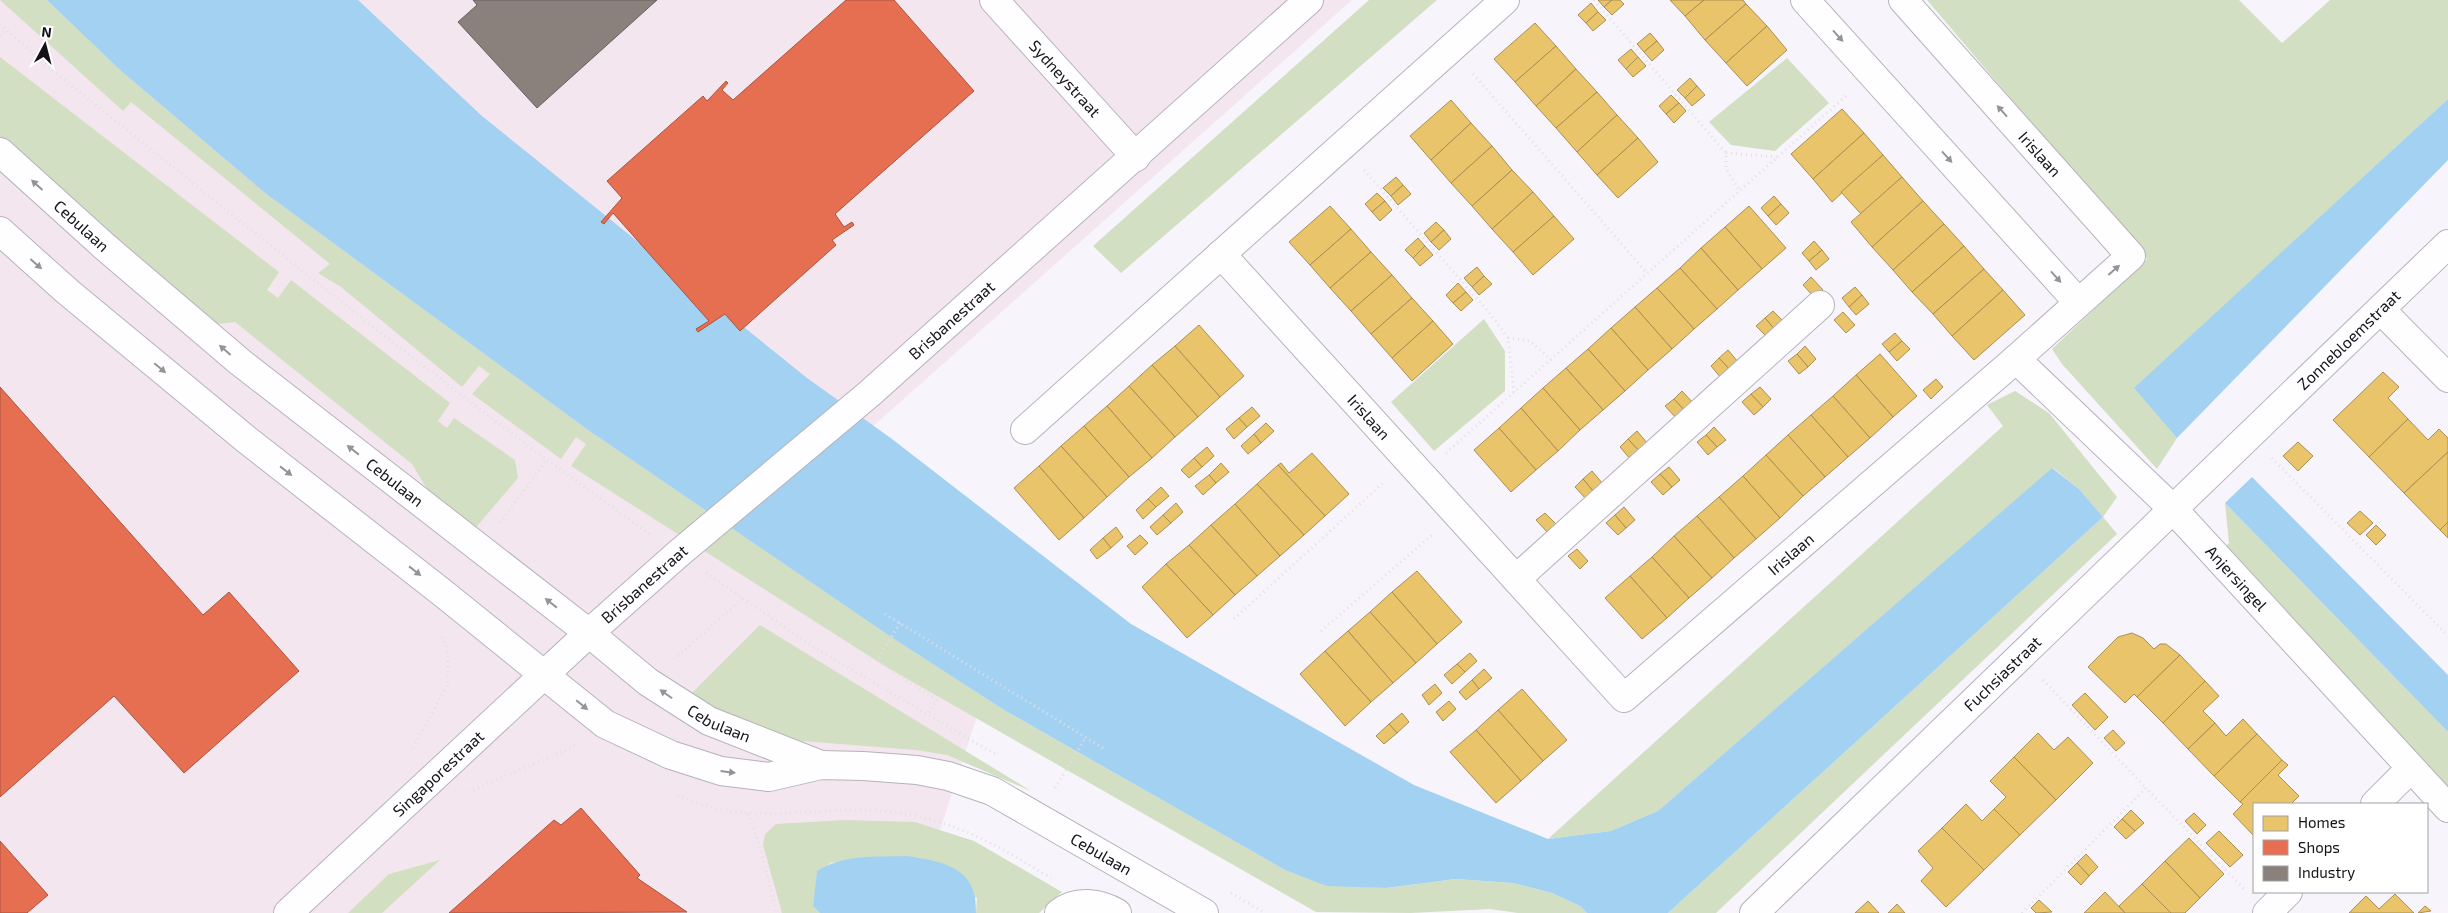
<svg xmlns="http://www.w3.org/2000/svg" width="2448" height="913" font-family="'Exo 2',sans-serif">
<rect width="100%" height="100%" fill="#f7f4fc"/>
<polygon fill="#f4e6ef" points="0,0 1352,0 826,468 1004,633 913,913 0,913"/>
<g fill="#d2dfc3">
<polygon points="0,0 47,0 120,70 265,193 588,430 891,637 1004,710 1285,870 1327,885 1386,888 1456,879 1513,883 1552,893 1580,906 1587,913 1518,913 1490,909 1411,913 1316,912 888,668 571,466 586,444 576,437 561,459 472,394 490,374 479,366 462,387 341,287 318,273 330,264 131,102 123,111"/>
<polygon points="1369,0 1437,0 1121,273 1093,246"/>
<polygon points="1927,0 2239,0 2282,43 2330,0 2448,0 2448,99 2135,388 2177,438 2157,469 2062,364 2052,349 2147,259"/>
<polygon points="0,57 279,272 267,290 278,298 291,280 450,403 438,421 447,428 454,418 515,460 518,478 472,532 430,494 412,464 235,322 208,325 0,145"/>
<polygon points="1787,58 1829,103 1775,151 1731,145 1709,122"/>
<polygon points="1484,319 1505,351 1505,391 1434,451 1391,402"/>
<polygon points="2015,391 2049,413 2117,497 2103,517 2117,534 1716,913 1668,913 2103,517 2079,489 2053,468 1658,811 1611,831 1548,839 2003,426 1987,405"/>
<polygon points="2225,503 2448,732 2448,790 2222,551 2229,543"/>
<polygon points="760,625 1031,791 947,755 916,750 802,741 756,731 690,695"/>
<polygon points="845,820 915,822 974,841 1062,892 1039,913 976,913 977,898 832,862 817,872 813,906 820,913 782,913 763,845 765,834 776,824"/>
</g>
<polygon fill="#d2e0c1" points="440,860 382,913 348,913 389,874"/>
<g fill="#a3d1f2">
<polygon points="47,0 358,0 482,116 807,378 892,439 1131,624 1414,785 1548,839 1611,831 1658,811 2052,468 2079,489 2103,517 1668,913 1587,913 1580,906 1552,893 1513,883 1456,879 1386,888 1327,886 1285,870 1004,710 891,637 588,430 265,193 120,70"/>
<polygon points="2448,99 2448,160 2177,438 2134,388"/>
<polygon points="2252,477 2448,675 2448,732 2225,503"/>
<path d="M907 856C944 862 978 867 976 913H820L813 906 817 871C844 854 876 857 907 856Z"/>
</g>
<g fill="#e9c46a" stroke="#a98f51">
<polygon points="1598,0 1612,0 1604,7"/>
<polygon points="1612,0 1620,0 1624,4 1612,15 1604,7"/>
<polygon points="1670,0 1704,0 1685,16"/>
<polygon points="1704,0 1743,0 1746,4 1705,40 1685,16"/>
<polygon points="1591,3 1598,12 1586,23 1578,15"/>
<polygon points="1746,4 1767,26 1726,63 1705,40"/>
<polygon points="1598,12 1606,20 1593,31 1586,23"/>
<polygon points="1535,23 1556,46 1515,82 1494,59"/>
<polygon points="1767,26 1787,50 1747,86 1726,63"/>
<polygon points="1650,33 1657,41 1644,52 1637,44"/>
<polygon points="1657,41 1664,50 1652,61 1644,52"/>
<polygon points="1556,46 1576,69 1536,106 1515,82"/>
<polygon points="1631,49 1638,57 1626,69 1618,60"/>
<polygon points="1638,57 1646,66 1633,77 1626,69"/>
<polygon points="1576,69 1597,92 1556,128 1536,106"/>
<polygon points="1690,78 1697,86 1685,98 1677,90"/>
<polygon points="1697,86 1705,95 1692,106 1685,98"/>
<polygon points="1597,92 1617,115 1577,152 1556,128"/>
<polygon points="1671,95 1679,103 1666,114 1659,106"/>
<polygon points="1451,100 1471,123 1431,160 1410,136"/>
<polygon points="1679,103 1686,111 1674,123 1666,114"/>
<polygon points="1842,109 1864,133 1813,179 1791,154"/>
<polygon points="1617,115 1638,138 1597,175 1577,152"/>
<polygon points="1471,123 1492,146 1451,183 1431,160"/>
<polygon points="1864,133 1883,155 1832,202 1813,179"/>
<polygon points="1638,138 1658,162 1618,198 1597,175"/>
<polygon points="1492,146 1512,170 1472,206 1451,183"/>
<polygon points="1883,155 1902,177 1861,214 1841,192"/>
<polygon points="1512,170 1533,192 1492,229 1472,206"/>
<polygon points="1396,177 1403,185 1391,196 1383,188"/>
<polygon points="1902,177 1923,201 1872,247 1851,222"/>
<polygon points="1403,185 1411,194 1398,205 1391,196"/>
<polygon points="1533,192 1554,216 1513,252 1492,229"/>
<polygon points="1377,193 1385,201 1372,212 1365,204"/>
<polygon points="1774,196 1781,204 1768,216 1761,208"/>
<polygon points="1385,201 1392,210 1380,221 1372,212"/>
<polygon points="1923,201 1944,224 1893,270 1872,247"/>
<polygon points="1781,204 1789,213 1776,225 1768,216"/>
<polygon points="1330,206 1351,229 1310,265 1289,242"/>
<polygon points="1749,206 1786,248 1762,269 1725,227"/>
<polygon points="1554,216 1574,239 1533,275 1513,252"/>
<polygon points="1436,222 1444,230 1431,242 1424,233"/>
<polygon points="1944,224 1964,246 1912,292 1893,270"/>
<polygon points="1725,227 1762,269 1738,290 1701,248"/>
<polygon points="1351,229 1371,252 1330,288 1310,265"/>
<polygon points="1444,230 1451,239 1439,250 1431,242"/>
<polygon points="1418,238 1425,246 1413,258 1405,250"/>
<polygon points="1814,241 1822,250 1809,261 1802,253"/>
<polygon points="1425,246 1433,255 1420,266 1413,258"/>
<polygon points="1964,246 1984,269 1933,314 1912,292"/>
<polygon points="1701,248 1738,290 1717,309 1680,268"/>
<polygon points="1822,250 1829,259 1816,270 1809,261"/>
<polygon points="1371,252 1392,275 1351,311 1330,288"/>
<polygon points="1477,267 1484,276 1472,287 1464,278"/>
<polygon points="1680,268 1717,309 1694,329 1657,288"/>
<polygon points="1984,269 2003,290 1952,336 1933,314"/>
<polygon points="1392,275 1412,298 1371,334 1351,311"/>
<polygon points="1484,276 1492,284 1479,295 1472,287"/>
<polygon points="1811,277 1823,290 1814,297 1803,285"/>
<polygon points="1458,283 1466,292 1453,303 1446,295"/>
<polygon points="1855,287 1862,295 1849,307 1842,298"/>
<polygon points="1657,288 1694,329 1672,349 1635,307"/>
<polygon points="2003,290 2025,315 1974,360 1952,336"/>
<polygon points="1466,292 1473,300 1461,311 1453,303"/>
<polygon points="1862,295 1869,304 1856,315 1849,307"/>
<polygon points="1412,298 1433,321 1392,358 1371,334"/>
<polygon points="1635,307 1672,349 1648,370 1611,328"/>
<polygon points="1773,311 1785,323 1776,331 1765,318"/>
<polygon points="1843,312 1855,325 1846,333 1834,320"/>
<polygon points="1765,318 1776,331 1768,338 1756,326"/>
<polygon points="1433,321 1453,344 1412,381 1392,358"/>
<polygon points="1199,325 1244,376 1220,397 1175,346"/>
<polygon points="1611,328 1648,370 1625,391 1588,349"/>
<polygon points="1895,333 1902,341 1889,352 1882,344"/>
<polygon points="1902,341 1910,349 1897,361 1889,352"/>
<polygon points="1175,346 1220,397 1198,417 1152,365"/>
<polygon points="1805,346 1816,359 1808,367 1797,354"/>
<polygon points="1588,349 1625,391 1603,410 1566,368"/>
<polygon points="1728,350 1739,363 1731,371 1719,358"/>
<polygon points="1797,354 1808,367 1799,374 1788,361"/>
<polygon points="1880,354 1917,396 1893,417 1856,375"/>
<polygon points="1719,358 1731,371 1722,379 1711,366"/>
<polygon points="1152,365 1198,417 1175,437 1129,386"/>
<polygon points="1566,368 1603,410 1580,430 1543,388"/>
<polygon points="2383,372 2399,387 2388,398 2408,419 2369,457 2333,420"/>
<polygon points="1856,375 1893,417 1870,438 1833,396"/>
<polygon points="1936,379 1943,387 1931,399 1923,390"/>
<polygon points="1129,386 1175,437 1152,458 1107,406"/>
<polygon points="1760,387 1771,399 1763,407 1751,394"/>
<polygon points="1543,388 1580,430 1558,451 1521,408"/>
<polygon points="1682,391 1694,404 1685,411 1674,399"/>
<polygon points="1751,394 1763,407 1754,415 1742,402"/>
<polygon points="1833,396 1870,438 1848,457 1811,415"/>
<polygon points="1674,399 1685,411 1677,419 1665,406"/>
<polygon points="1107,406 1152,458 1129,477 1084,426"/>
<polygon points="1252,407 1260,416 1247,427 1239,418"/>
<polygon points="1521,408 1558,451 1536,470 1499,428"/>
<polygon points="1811,415 1848,457 1825,477 1788,435"/>
<polygon points="1239,418 1247,427 1234,439 1226,429"/>
<polygon points="2408,419 2428,440 2439,429 2448,438 2448,452 2404,493 2369,457"/>
<polygon points="1266,423 1274,431 1261,443 1254,434"/>
<polygon points="1084,426 1129,477 1107,497 1061,446"/>
<polygon points="1714,427 1726,440 1717,447 1706,435"/>
<polygon points="1499,428 1536,470 1511,492 1474,450"/>
<polygon points="1637,431 1648,444 1640,452 1628,439"/>
<polygon points="1254,434 1261,443 1248,454 1241,446"/>
<polygon points="1706,435 1717,447 1708,455 1697,442"/>
<polygon points="1788,435 1825,477 1803,496 1766,455"/>
<polygon points="1628,439 1640,452 1631,460 1620,447"/>
<polygon points="2298,442 2313,456 2298,471 2283,456"/>
<polygon points="1061,446 1107,497 1084,518 1039,466"/>
<polygon points="1207,447 1214,456 1202,467 1194,458"/>
<polygon points="2448,452 2448,522 2440,530 2404,493"/>
<polygon points="1312,453 1349,494 1325,516 1278,465 1281,463 1289,473"/>
<polygon points="1766,455 1803,496 1780,518 1743,476"/>
<polygon points="1194,458 1202,467 1189,478 1181,470"/>
<polygon points="1221,463 1229,472 1216,483 1209,475"/>
<polygon points="1278,465 1325,516 1304,535 1257,484"/>
<polygon points="1039,466 1084,518 1059,540 1014,488"/>
<polygon points="1669,467 1680,480 1672,487 1660,474"/>
<polygon points="1592,471 1603,484 1594,492 1583,479"/>
<polygon points="1660,474 1672,487 1663,495 1651,482"/>
<polygon points="1209,475 1216,483 1203,495 1195,486"/>
<polygon points="1743,476 1780,518 1756,539 1719,497"/>
<polygon points="1583,479 1594,492 1586,499 1575,487"/>
<polygon points="1257,484 1304,535 1280,556 1235,504"/>
<polygon points="1161,487 1169,496 1156,507 1148,499"/>
<polygon points="1719,497 1756,539 1734,558 1697,516"/>
<polygon points="1148,499 1156,507 1143,519 1136,510"/>
<polygon points="1176,503 1183,512 1171,523 1163,515"/>
<polygon points="1235,504 1280,556 1257,576 1211,525"/>
<polygon points="1624,507 1635,520 1626,528 1615,515"/>
<polygon points="2360,511 2373,523 2360,535 2347,523"/>
<polygon points="1545,513 1557,525 1548,533 1536,520"/>
<polygon points="1163,515 1171,523 1157,535 1150,527"/>
<polygon points="1615,515 1626,528 1618,535 1606,523"/>
<polygon points="1697,516 1734,558 1712,578 1674,536"/>
<polygon points="2448,522 2448,538 2440,530"/>
<polygon points="1211,525 1257,576 1235,595 1189,545"/>
<polygon points="2376,525 2386,535 2376,545 2366,535"/>
<polygon points="1116,527 1123,537 1111,548 1103,538"/>
<polygon points="1140,535 1148,543 1135,555 1127,546"/>
<polygon points="1674,536 1712,578 1689,598 1652,557"/>
<polygon points="1103,538 1111,548 1097,559 1090,550"/>
<polygon points="1189,545 1235,595 1213,615 1166,564"/>
<polygon points="1577,549 1588,561 1580,569 1568,556"/>
<polygon points="1652,557 1689,598 1667,618 1630,576"/>
<polygon points="1166,564 1213,615 1187,638 1142,587"/>
<polygon points="1417,571 1462,622 1437,644 1392,592"/>
<polygon points="1630,576 1667,618 1642,639 1605,598"/>
<polygon points="1392,592 1437,644 1416,663 1370,612"/>
<polygon points="1370,612 1416,663 1393,683 1348,631"/>
<polygon points="1348,631 1393,683 1371,702 1325,651"/>
<polygon points="2132,633 2143,638 2154,649 2160,644 2166,644 2180,655 2137,697 2134,694 2125,703 2088,667 2118,637"/>
<polygon points="1325,651 1371,702 1345,726 1300,674"/>
<polygon points="1470,653 1477,661 1465,672 1457,664"/>
<polygon points="2180,655 2205,681 2163,723 2137,697"/>
<polygon points="1457,664 1465,672 1452,684 1444,675"/>
<polygon points="1484,669 1492,678 1479,689 1472,680"/>
<polygon points="1472,680 1479,689 1466,700 1459,692"/>
<polygon points="2205,681 2219,696 2203,711 2215,723 2188,749 2163,723"/>
<polygon points="1435,684 1442,693 1429,705 1422,695"/>
<polygon points="1522,689 1567,740 1543,761 1498,710"/>
<polygon points="2085,693 2108,717 2095,730 2072,705"/>
<polygon points="1449,701 1456,709 1443,721 1436,712"/>
<polygon points="1498,710 1543,761 1521,781 1476,730"/>
<polygon points="1402,713 1409,722 1397,733 1389,724"/>
<polygon points="2243,719 2257,734 2214,776 2188,749 2215,723 2226,736"/>
<polygon points="1389,724 1397,733 1384,744 1376,736"/>
<polygon points="1476,730 1521,781 1496,803 1450,752"/>
<polygon points="2113,730 2125,743 2116,751 2104,738"/>
<polygon points="2038,733 2054,750 2068,737 2093,763 2056,800 2014,757"/>
<polygon points="2257,734 2282,760 2240,802 2214,776"/>
<polygon points="2014,757 2056,800 2020,835 1994,809 2006,797 1990,781"/>
<polygon points="2282,760 2288,765 2278,775 2299,796 2291,804 2254,804 2254,836 2233,814 2243,804 2240,802"/>
<polygon points="1966,804 1982,821 1994,809 2020,835 1984,870 1942,828"/>
<polygon points="2131,810 2144,823 2135,831 2122,819"/>
<polygon points="2194,813 2206,825 2197,834 2185,821"/>
<polygon points="2122,819 2135,831 2126,839 2114,827"/>
<polygon points="1942,828 1984,870 1946,907 1921,881 1933,868 1918,851"/>
<polygon points="2219,831 2243,855 2230,867 2206,843"/>
<polygon points="2189,838 2224,874 2200,898 2165,861"/>
<polygon points="2086,854 2098,867 2089,876 2077,863"/>
<polygon points="2165,861 2200,898 2185,913 2171,913 2142,884"/>
<polygon points="2077,863 2089,876 2081,885 2068,872"/>
<polygon points="2142,884 2171,913 2125,913 2119,906"/>
<polygon points="2105,892 2125,913 2084,913"/>
<polygon points="2395,894 2414,913 2349,913 2366,896 2379,909"/>
<polygon points="2039,900 2052,912 2036,913 2031,908"/>
<polygon points="1868,901 1879,913 1855,913"/>
<polygon points="1897,904 1905,913 1888,913"/>
<polygon points="2425,906 2431,911 2418,913"/>
</g>
<g fill="#e76f51" stroke="#a8533f">
<polygon points="846,0 894,0 974,91 835,214 844,227 852,222 854,225 832,240 836,245 740,331 725,314 698,332 696,329 709,321 613,213 604,224 601,222 622,198 607,181 703,96 707,101 726,81 728,83 722,90 733,100"/>
<polygon points="0,387 203,615 229,592 299,671 184,773 114,696 0,797"/>
<polygon points="581,808 640,875 637,878 687,912 449,913 554,820 561,825"/>
<polygon points="0,841 48,895 27,913 0,913"/>
</g>
<polygon fill="#8a817c" stroke="#67605d" points="473,0 657,0 537,108 458,22 477,5"/>
<g fill="none" stroke-linecap="round" stroke-linejoin="round">
<g stroke="#b6b3b9" stroke-width="30">
<g id="minor">
<path id="s1" d="M994 0 1136 157"/>
<polyline points="1805,0 2077,301"/>
<path id="s2" d="M0 152 104 246 240 362 589 633 648 682 709 721 821 765"/>
<path id="s3" d="M0 231 68 292 247 440 444 594 605 724 671 755 721 771 769 777 821 765 863 766 917 770 948 776 992 791 1204 913"/>
<path id="s4" d="M1221 254 1624 698 2016 359 2131 256 1903 0"/>
<polyline points="2381,310 2448,378"/>
<path id="s5" d="M2016 359 2173 509 2448 808"/>
<polyline points="1025,430 1505,0"/>
<polyline points="1516,579 1820,305"/>
<polyline points="2375,804 2410,769"/>
<path id="s6" d="M288 913 589 633 678 554 869 394 1309 0"/>
<path d="M1059 913C1077 899 1100 903 1117 913"/>
<path id="s7" d="M1754 913 2448 244"/>
<polyline points="2267,913 2288,892"/>
</g>
</g>
<g stroke="#e2e0e3" stroke-width="3" stroke-dasharray="1 4" stroke-linecap="butt">
<polyline points="1594,0 1726,153 1726,169 1740,191"/>
<path d="M0 24 51 69C248 227 443 388 650 534"/>
<polyline points="0,36 6,29"/>
<polyline points="1473,74 1647,273"/>
<polyline points="1726,153 1777,157"/>
<polyline points="1364,170 1487,310 1508,338 1514,392"/>
<polyline points="1508,338 1530,341 1551,360"/>
<polyline points="1446,453 1846,96"/>
<polyline points="2272,458 2448,636"/>
<polyline points="500,523 546,461"/>
<polyline points="706,573 815,648 995,754"/>
<polyline points="885,614 1103,748"/>
<polyline points="1234,619 1383,483"/>
<polyline points="900,623 877,661 937,700 927,714"/>
<polyline points="1321,631 1432,535"/>
<polyline points="674,659 743,598"/>
<polyline points="2043,680 2146,788"/>
<polyline points="413,748 448,684 447,648 442,637"/>
<polyline points="1055,788 1086,737"/>
<polyline points="469,792 566,750 577,743"/>
<path d="M678 795C754 830 813 803 891 812 955 820 997 845 1051 878"/>
<polyline points="748,814 758,840 777,913"/>
<polyline points="1231,893 1265,913"/>
<polyline points="2022,913 2146,788 2244,889"/>
</g>
<use href="#minor" stroke="#fefdff" stroke-width="28"/>
</g>
<defs><path id="oneway-solid" d="M-6-.8H1V-3.2L6.5 0L1 3.2V.8H-6Z" transform="scale(1.25)"/></defs>
<g fill="#959396">
<use href="#oneway-solid" transform="translate(1838 36) rotate(48)"/>
<use href="#oneway-solid" transform="translate(2002 111) rotate(-132)"/>
<use href="#oneway-solid" transform="translate(1947 157) rotate(48)"/>
<use href="#oneway-solid" transform="translate(37 185) rotate(-138)"/>
<use href="#oneway-solid" transform="translate(36 264) rotate(41)"/>
<use href="#oneway-solid" transform="translate(2114 270) rotate(-41)"/>
<use href="#oneway-solid" transform="translate(2056 277) rotate(48)"/>
<use href="#oneway-solid" transform="translate(225 350) rotate(-139)"/>
<use href="#oneway-solid" transform="translate(160 368) rotate(40)"/>
<use href="#oneway-solid" transform="translate(353 450) rotate(-142)"/>
<use href="#oneway-solid" transform="translate(286 471) rotate(38)"/>
<use href="#oneway-solid" transform="translate(415 571) rotate(38)"/>
<use href="#oneway-solid" transform="translate(551 603) rotate(-142)"/>
<use href="#oneway-solid" transform="translate(666 694) rotate(-145)"/>
<use href="#oneway-solid" transform="translate(582 705) rotate(40)"/>
<use href="#oneway-solid" transform="translate(728 772) rotate(7)"/>
</g>
<g text-anchor="middle" stroke-width="5" stroke-linejoin="round" paint-order="stroke">
<g font-size="16" fill="#141216" stroke="#fff">
<text dy="6" stroke="none"><textPath href="#s1" startOffset="106">Sydneystraat</textPath></text>
<text transform="translate(2040 154) rotate(48)" y="6">Irislaan</text>
<text dy="6" stroke="none"><textPath href="#s2" startOffset="110">Cebulaan</textPath></text>
<text dy="6" stroke="none"><textPath href="#s6" startOffset="890">Brisbanestraat</textPath></text>
<text dy="6" stroke="none"><textPath href="#s7" startOffset="826">Zonnebloemstraat</textPath></text>
<text dy="6" stroke="none"><textPath href="#s4" startOffset="220">Irislaan</textPath></text>
<text dy="6" stroke="none"><textPath href="#s2" startOffset="515">Cebulaan</textPath></text>
<text dy="6" stroke="none"><textPath href="#s4" startOffset="820">Irislaan</textPath></text>
<text dy="6" stroke="none"><textPath href="#s5" startOffset="311">Anjersingel</textPath></text>
<text dy="6" stroke="none"><textPath href="#s6" startOffset="485">Brisbanestraat</textPath></text>
<text dy="6" stroke="none"><textPath href="#s7" startOffset="345">Fuchsiastraat</textPath></text>
<text dy="6" stroke="none"><textPath href="#s2" startOffset="920">Cebulaan</textPath></text>
<text dy="6" stroke="none"><textPath href="#s6" startOffset="205">Singaporestraat</textPath></text>
<text dy="6" stroke="none"><textPath href="#s3" startOffset="1308">Cebulaan</textPath></text>
</g>
</g>
<rect x="2253" y="803" width="175" height="90" fill="#ffffff" stroke="#a1a0a2"/>
<rect x="2263" y="816" width="25" height="15" fill="#e9c46a" stroke="#a1a0a2"/>
<text x="2298" y="828" font-size="15" fill="#141216">Homes</text>
<rect x="2263" y="840" width="25" height="15" fill="#e76f51" stroke="#a1a0a2"/>
<text x="2298" y="853" font-size="15" fill="#141216">Shops</text>
<rect x="2263" y="866" width="25" height="15" fill="#8a817c" stroke="#a1a0a2"/>
<text x="2298" y="878" font-size="15" fill="#141216">Industry</text>
<g transform="translate(45 45) rotate(7)" stroke="#ffffff" stroke-width="4" paint-order="stroke">
<path d="M0-4L9 19L0 12L-9 19Z" fill="#141216"/>
<text y="-8" font-size="14" font-weight="bold" text-anchor="middle" fill="#141216">N</text>
</g>
</svg>
